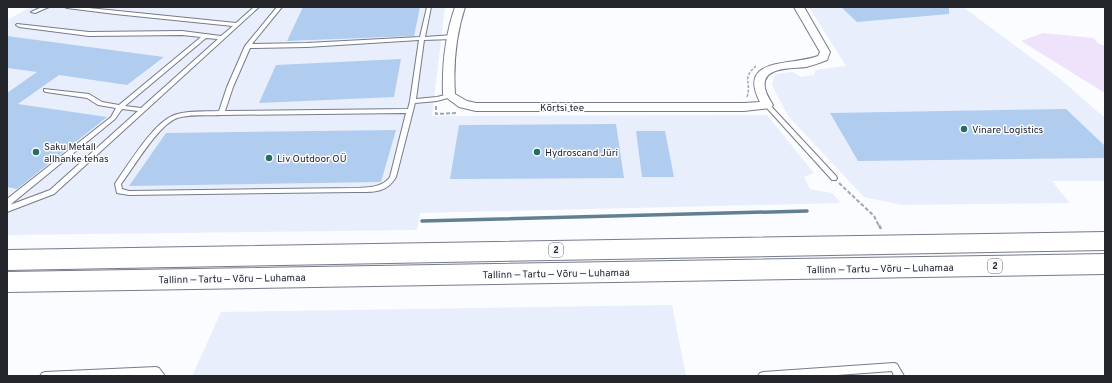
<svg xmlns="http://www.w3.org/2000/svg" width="1112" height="383" font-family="Overpass,sans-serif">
<rect width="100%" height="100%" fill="#fafcff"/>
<g fill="#e9eefd">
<polygon points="31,7 445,7 432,116 767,115 814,173 804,177 810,189 832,193 841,203 420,213 417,230 7,235 7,20"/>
<polygon points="809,7 963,7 1059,78 1105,118 1105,181 1052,181 1070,203 902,205 864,197 788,116 772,85 775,74 793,72 801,77 814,75 815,70 846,66"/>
<polygon points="672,305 686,376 192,376 221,312"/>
</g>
<polygon fill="#efe3fb" points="1043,33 1093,38 1099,44 1105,46 1105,93 1021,41"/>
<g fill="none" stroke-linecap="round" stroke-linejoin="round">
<polyline stroke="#628092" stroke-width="3.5" points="422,221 807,211"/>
</g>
<g fill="#b0cdef">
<polygon points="303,7 420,7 414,36 287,41"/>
<polygon points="841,7 949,7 949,14 857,22"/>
<polygon points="7,36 164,57 127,85 59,75 18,104 107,117 17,189 7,187 7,93 37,72 7,68"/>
<polygon points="401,59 394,97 259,103 276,65"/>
<polygon points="1066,109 1105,146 1105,158 858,161 830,113"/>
<polygon points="616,124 624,178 450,179 459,125"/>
<polygon points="396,130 381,182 129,186 166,133"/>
<polygon points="636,131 665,131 674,177 642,177"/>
</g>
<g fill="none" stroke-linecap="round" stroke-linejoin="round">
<g stroke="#777b8b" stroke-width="2">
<g id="lane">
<polygon points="42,7 49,7 35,13 31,12"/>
<path d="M65 7H79L236 23 254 7H259L54 194 7 212V206L50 190 138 111 122 109 115 119 10 205 7 206V199L111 117 116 108 98 105 87 98 46 92 44 91V89L89 94 102 102 119 105 201 37 182 35 89 36 19 27 16 25 17 24 89 32 182 31 221 36 233 26 115 14 67 8ZM206 38 218 39 141 108 125 106Z"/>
<path d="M277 7H282L252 44 307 43 420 37 427 7H431L425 37 453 35 456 37 453 39 424 40 416 99 437 97 449 94 452 96 451 97 437 101 415 103 396 177C387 193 373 192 356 192L129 195 117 193 115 184 116 182C129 164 152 125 172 116 186 110 204 112 219 111L227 87 245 46ZM419 40 410 101 408 109 225 111 233 87 250 48 307 47ZM406 113 390 177C382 188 368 187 356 188L129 191 122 189 121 184C134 167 158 125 177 118 191 114 207 116 221 115Z"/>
<polygon points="767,103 769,104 836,176 837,178 836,180 832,180 765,106 764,105"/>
<polygon points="894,363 897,364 904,376 894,376 892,371 824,376 758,376 760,373 763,372"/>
<polygon points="156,367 159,368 165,376 40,376 42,373 45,372"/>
</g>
</g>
<g stroke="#777b8b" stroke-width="2">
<path id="street" d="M455 7H465C456 35 453 64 455 94L467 101 476 103H744L760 102C736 56 793 66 818 56L820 52 794 7H804L830 52 827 60C820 63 813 65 806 67 792 69 761 66 765 88 766 94 770 100 773 105L771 108 744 111H476L459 107 443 95C442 65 445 36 455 7Z"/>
</g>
<g stroke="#777b8b" stroke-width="2">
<g id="highway">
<polygon points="1105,232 1105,250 7,270 7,250"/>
<polygon points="1105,254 1105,274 7,292 7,272"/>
</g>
</g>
<path stroke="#a4a6aa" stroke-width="1.5" stroke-dasharray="3 1.5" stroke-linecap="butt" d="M747 97C752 82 741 79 756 66"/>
<g stroke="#a4a6aa" stroke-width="2" stroke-dasharray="4 2" stroke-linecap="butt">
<polyline points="436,106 436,114 458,113"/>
<polyline points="839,183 874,216 879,226"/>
</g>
<polyline stroke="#a4a6aa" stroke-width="2.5" stroke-dasharray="4.5 2.5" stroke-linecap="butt" points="879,225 881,229"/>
<use href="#lane" fill="#fff" fill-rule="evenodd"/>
<use href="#street" fill="#fff" fill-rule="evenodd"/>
<use href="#highway" fill="#fff" fill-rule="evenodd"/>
</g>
<g fill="#276d61" stroke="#fafcff" stroke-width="1.5">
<circle cx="964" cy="129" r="4"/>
<circle cx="36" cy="152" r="4"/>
<circle cx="537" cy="152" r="4"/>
<circle cx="269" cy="158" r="4"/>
</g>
<g text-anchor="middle" stroke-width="3" stroke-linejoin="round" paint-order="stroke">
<g fill="#fafcff" stroke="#64666b" stroke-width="1">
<rect x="549" y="243" width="14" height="14" rx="3"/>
<rect x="988" y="259" width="14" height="14" rx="3"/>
</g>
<g font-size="9" font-weight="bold" fill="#24262c">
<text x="556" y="253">2</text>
<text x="995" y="269">2</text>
</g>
<g font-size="10" fill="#24262c" stroke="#fafcff">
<text x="562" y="111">Kõrtsi tee</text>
<text transform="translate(880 268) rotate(-1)" y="4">Tallinn — Tartu — Võru — Luhamaa</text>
<text transform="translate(556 273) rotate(-1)" y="4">Tallinn — Tartu — Võru — Luhamaa</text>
<text transform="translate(232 278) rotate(-1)" y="4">Tallinn — Tartu — Võru — Luhamaa</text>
</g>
<g font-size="10" fill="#24262c" stroke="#fafcff" text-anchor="start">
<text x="972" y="133">Vinare Logistics</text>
<text x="44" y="150">Saku Metall<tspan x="44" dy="12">allhanke tehas</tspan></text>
<text x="545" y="156">Hydroscand Jüri</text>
<text x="277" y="162">Liv Outdoor OÜ</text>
</g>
</g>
<rect width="1112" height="383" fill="none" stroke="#24262c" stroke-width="16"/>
</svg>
